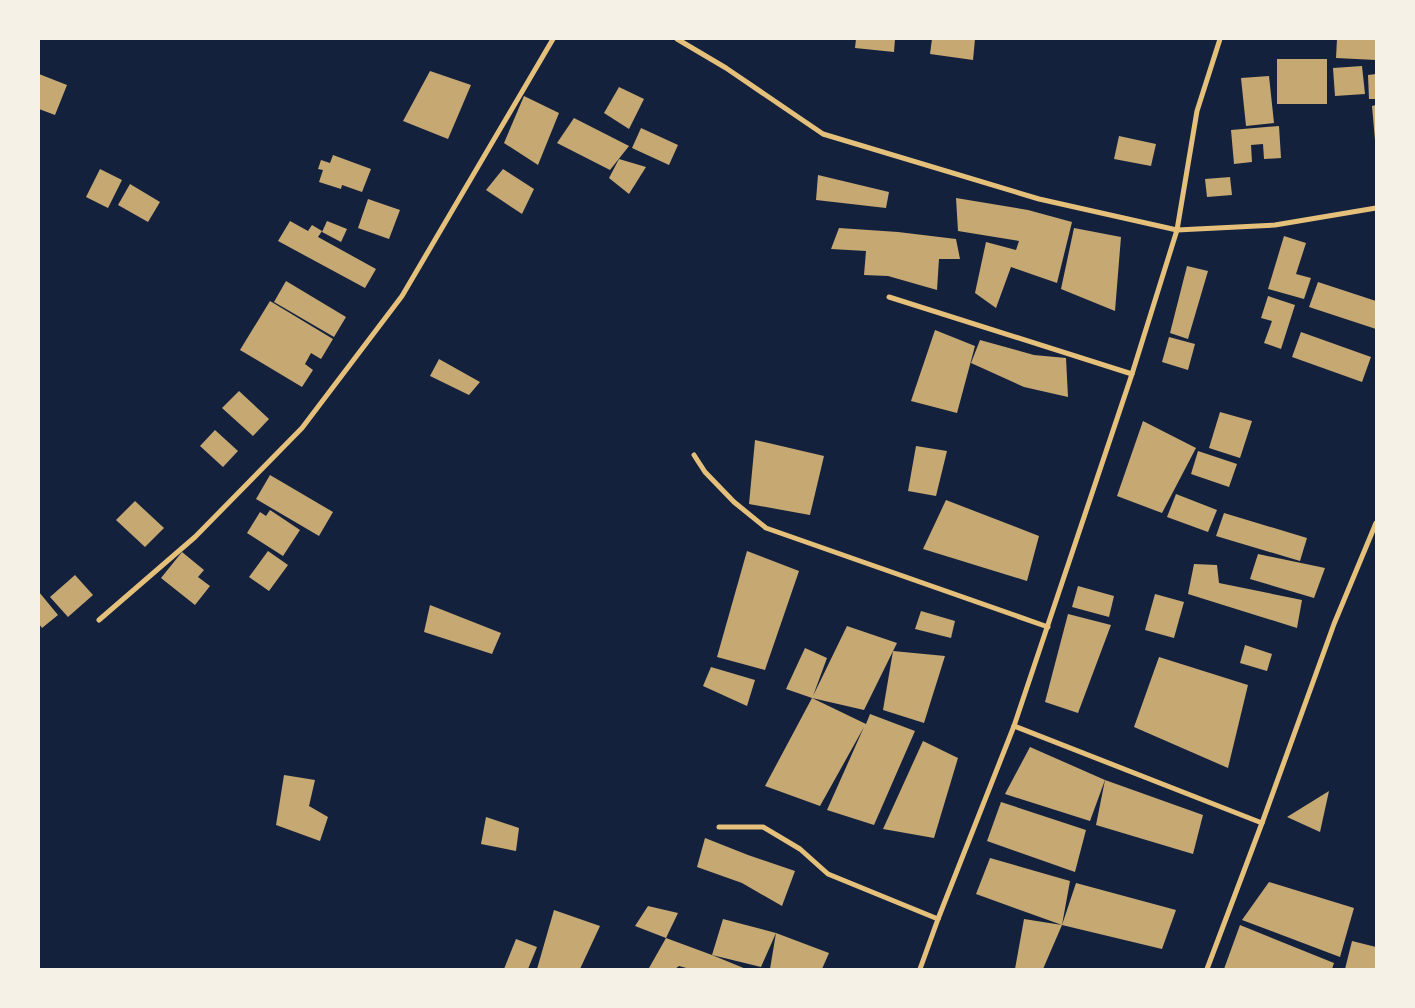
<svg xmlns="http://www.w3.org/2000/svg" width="1415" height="1008" font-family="'Crimson Pro',serif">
<rect width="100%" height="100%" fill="#14213d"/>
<g fill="#c6a872">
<polygon points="856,39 895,39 894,52 855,48"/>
<polygon points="932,39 975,39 973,60 930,54"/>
<polygon points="1337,39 1376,39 1376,60 1336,58"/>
<rect x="1277" y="59" width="50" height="45"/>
<polygon points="1362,66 1365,94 1335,96 1333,68"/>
<polygon points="430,71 471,85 448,139 403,121"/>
<polygon points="39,74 67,85 55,115 39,109"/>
<polygon points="1376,74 1376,99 1369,99 1368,75"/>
<polygon points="1269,76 1274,123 1246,126 1241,78"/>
<polygon points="619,87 644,99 629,129 604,113"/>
<polygon points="524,96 559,113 538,165 504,143"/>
<polygon points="1376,105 1376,140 1375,140 1372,106"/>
<polygon points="574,118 629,146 610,170 557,143"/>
<polygon points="1279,126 1281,158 1264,159 1263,144 1251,145 1252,162 1234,164 1231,130"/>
<polygon points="641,128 678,145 669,165 632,148"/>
<polygon points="1119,136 1156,144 1151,166 1114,159"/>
<polygon points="333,155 371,169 362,192 342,185 341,189 319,182 323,170 318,169 321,160 330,163"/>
<polygon points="619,159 646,167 629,194 609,178"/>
<polygon points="100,169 122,180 108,208 86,197"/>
<polygon points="503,169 534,189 522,214 486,190"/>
<polygon points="818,175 889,192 886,208 816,200"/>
<polygon points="1230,177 1232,195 1207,197 1205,179"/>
<polygon points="130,184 160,202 148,222 118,205"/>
<polygon points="956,198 1028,210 1072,222 1057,283 1011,267 996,308 975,293 986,242 1016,250 1019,241 958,231"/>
<polygon points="368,199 400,210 389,239 358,228"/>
<polygon points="290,221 308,231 312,225 322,231 318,237 376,269 365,288 278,241"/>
<polygon points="327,221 347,229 341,242 322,232"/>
<polygon points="839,228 898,232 956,239 960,259 939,259 937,290 888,276 864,275 866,251 831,249"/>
<polygon points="1074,228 1121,237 1115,311 1061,289"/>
<polygon points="1284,236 1306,243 1296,274 1311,278 1304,299 1268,289"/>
<polygon points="1187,266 1208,271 1188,339 1170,333"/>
<polygon points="286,281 346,317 334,337 274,302"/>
<polygon points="1318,282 1376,301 1376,329 1309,307"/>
<polygon points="1268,296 1295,305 1281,349 1264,343 1272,321 1261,318"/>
<polygon points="270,301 333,339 321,359 311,353 305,364 313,370 302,387 240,350"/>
<polygon points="935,330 975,346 957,413 911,401"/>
<polygon points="1301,332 1371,357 1362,382 1292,357"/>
<polygon points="1169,337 1195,344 1188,370 1162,362"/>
<polygon points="980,340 1034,355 1066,358 1068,397 1024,387 971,363"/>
<polygon points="439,359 480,382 469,395 430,376"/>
<polygon points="239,391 269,419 253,436 222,408"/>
<polygon points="1220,412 1252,421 1240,458 1209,448"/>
<polygon points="1143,421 1196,448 1162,513 1117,496"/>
<polygon points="215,430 238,451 223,467 200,446"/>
<polygon points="755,440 824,456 810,515 749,504"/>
<polygon points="916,446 947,451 936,496 908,491"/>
<polygon points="1198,451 1237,464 1229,487 1191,474"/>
<polygon points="270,475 333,512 319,536 256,499"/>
<polygon points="1176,494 1217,510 1208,532 1167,517"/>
<polygon points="946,500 1039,536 1027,581 923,549"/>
<polygon points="135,501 164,528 145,547 116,520"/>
<polygon points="270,510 300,530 283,556 247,533 260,512 266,516"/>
<polygon points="1224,513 1307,538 1300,561 1216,536"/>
<polygon points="268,551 288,565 269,591 249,577"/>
<polygon points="747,551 799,571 765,670 717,657"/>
<polygon points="182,552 204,570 198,577 210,586 195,605 161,578"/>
<polygon points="1258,554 1325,568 1314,598 1250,579"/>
<polygon points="1194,564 1217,565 1219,583 1302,600 1297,628 1188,594"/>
<polygon points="75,575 93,595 68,617 50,597"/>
<polygon points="1078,586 1114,596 1109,617 1072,607"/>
<polygon points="39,592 58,615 42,628 39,624"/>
<polygon points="1155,594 1184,602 1174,638 1145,630"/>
<polygon points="430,605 501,633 492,654 424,632"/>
<polygon points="921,611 955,621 951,638 915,629"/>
<polygon points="1068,614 1111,625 1078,713 1045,702"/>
<polygon points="847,626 897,643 864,710 812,698 786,689 805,648 827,658 813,696"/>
<polygon points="1245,645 1272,654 1267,671 1240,663"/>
<polygon points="893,651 945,656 924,723 883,710"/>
<polygon points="1159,657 1248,685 1228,768 1134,727"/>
<polygon points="711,667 755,680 747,706 703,686"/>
<polygon points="812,698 866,724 870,714 915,731 874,825 827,810 864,727 820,806 765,786"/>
<polygon points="923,741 958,758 934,838 883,829"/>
<polygon points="1030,747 1105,780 1090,821 1005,794"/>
<polygon points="284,775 315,780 309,806 328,817 320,841 276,825"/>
<polygon points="1105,780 1203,815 1193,854 1096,825"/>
<polygon points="1329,791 1320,832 1287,817"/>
<polygon points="1001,802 1086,830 1075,872 987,841"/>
<polygon points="486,817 519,828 516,851 481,844"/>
<polygon points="705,838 748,855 795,871 782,906 742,883 697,867"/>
<polygon points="990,858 1070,881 1062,925 1076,883 1176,910 1162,949 1062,925 1043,969 1015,969 1024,919 1062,925 976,894"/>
<polygon points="1269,882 1354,908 1340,957 1242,920"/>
<polygon points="648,906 678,913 666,938 635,926"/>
<polygon points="554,910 600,926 580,969 537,969"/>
<polygon points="723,919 776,933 829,953 822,969 770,969 776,933 761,967 712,955"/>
<polygon points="1240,925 1334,963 1332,969 1224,969"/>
<polygon points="666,938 712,955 746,969 690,969 679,966 675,969 653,969 649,968"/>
<polygon points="516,939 537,947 528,969 504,969"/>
<polygon points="1352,941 1376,947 1376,969 1345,969"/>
</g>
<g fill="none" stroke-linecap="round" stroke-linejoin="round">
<g stroke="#e5c07b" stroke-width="5">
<polyline points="677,39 726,68 823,134 1039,199 1177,230 1275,225 1376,208"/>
<polyline points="889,297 1132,374"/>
<polyline points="694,455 705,472 734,502 766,528 1048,627"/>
<polyline points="99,620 195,537 302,428 402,296 553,39"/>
<polyline points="1014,726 1262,823"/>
<polyline points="719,827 763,827 800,849 828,874 938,919"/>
<polyline points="920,969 938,919 1014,726 1132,374 1177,230 1197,111 1220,39"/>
<polyline points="1207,969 1262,823 1334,624 1376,523"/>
</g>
</g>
<rect width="1415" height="1008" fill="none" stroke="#f6f1e7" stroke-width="80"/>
</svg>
